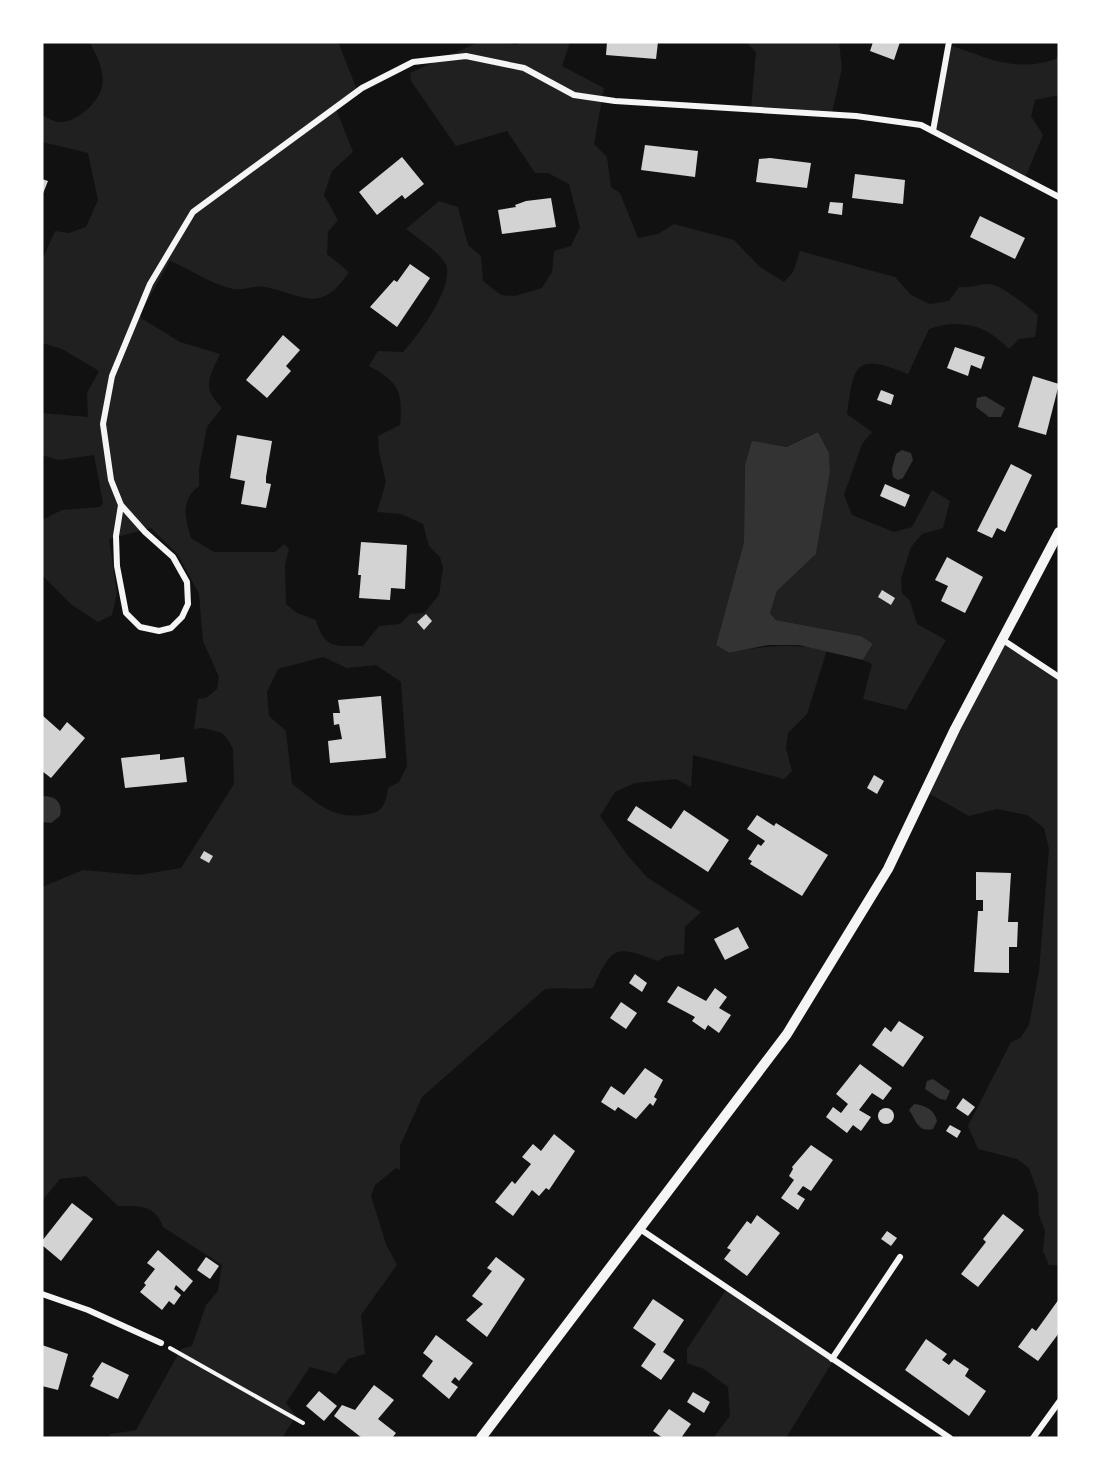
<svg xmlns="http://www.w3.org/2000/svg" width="1101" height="1480" font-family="'Open Sans',sans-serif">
<rect width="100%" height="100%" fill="#111"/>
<g fill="#202020" fill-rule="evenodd">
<path d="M89 42H338L357 90 358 95 336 109 353 152 332 171 324 195 338 220 328 232 327 254 349 272C320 315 305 295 265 287 254 285 244 291 233 289 210 284 192 270 170 261L140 314 141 318 180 342 220 354C209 379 201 386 222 408L207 427 199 469V486C180 501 185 516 191 538L214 552H275L284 544 289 549 285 564 286 604 297 613 316 620C324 649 335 646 363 646L379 626 400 624 410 614 424 613 439 595 443 568 440 557 429 546 423 524 401 514 377 512 386 482 379 452 378 436 400 425C403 392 399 382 369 366L378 351 403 352C418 336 457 284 445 263 440 253 416 237 406 229L439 201 458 207 468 245 481 256 483 281 501 295 515 296 542 288 552 272 554 251 571 246 580 227 569 184 548 173H535L507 131 456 146 411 81 410 73 479 42H504L517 45 518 42H570L562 66 604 88 594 144 607 157 611 187 620 193 638 238 658 234 674 224 734 240 760 267 784 282 793 272 800 251 895 277 911 295 930 304 949 301 959 287C970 288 976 285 986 284 1000 282 1027 307 1038 315L1035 337 1019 339 1009 349C986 325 961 318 929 329L908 374C855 352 854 364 847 414L872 432 862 444 844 495 852 515 894 532 912 527 932 490 950 501 943 528 922 534 911 547 901 579 902 593 910 601 917 624 946 640 906 710 863 699 872 664 863 660 873 645 861 636 776 620 770 613 777 591 816 554 830 472 829 453 818 432 745 465 744 542 716 645 729 653C763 646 792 643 827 650L807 714 788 733 786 748 792 771 784 779 693 755 691 787 676 779 635 783 615 792 600 816 628 856 648 878 701 912 685 927 684 954 666 956 658 961C616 945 612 945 593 988 577 990 563 987 545 989L422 1097 400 1146V1170L396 1168 375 1185 371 1196 386 1244 397 1265 361 1315 365 1354 348 1359 336 1374 310 1367 286 1403 296 1416 282 1438H107L111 1434 136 1430 181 1349 192 1346 206 1305 218 1291 222 1265 163 1227C155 1204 139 1206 118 1206L86 1176 60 1179 42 1201V887L83 870 139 875 181 868 234 784 233 749 229 741 222 733 203 728 194 729 198 699 206 698 217 689 219 677 203 641 199 594 178 555 151 528 109 539 117 593 112 615 98 622 72 605 42 575V520L62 510 100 507 103 503 94 455 58 460 42 455V413L88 417 87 393 99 371 62 349 42 343V260L55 231 69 233 86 227 98 200 88 153 42 142V115C48 118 54 122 60 122 76 123 98 103 102 87 105 71 97 55 89 42ZM323 657 347 668 376 665 401 682 407 766 399 782 388 788C385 806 383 813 363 815 330 819 317 802 292 784L286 731 269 716 267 692 278 669Z"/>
<polygon points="746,42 839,42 842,68 832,113 751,108 756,52"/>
<path d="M949 45C989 58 1014 73 1056 59L1059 53V95L1035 100 1031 116 1043 135 1025 178 933 132Z"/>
<polygon points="1006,645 1059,679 1059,1265 1049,1265 1043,1251 1045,1231 1039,1215 1038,1193 1029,1168 1017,1159 978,1149 968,1126 1011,1042 1020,1038 1029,1025 1039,971 1049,849 1044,828 1027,815 997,809 969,816 928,793 999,649"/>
<polygon points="726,1290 833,1361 786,1438 713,1438 730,1416 728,1387 704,1369 687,1363 687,1349"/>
</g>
<g fill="#333">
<polygon points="985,396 1005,408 1001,417 989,417 976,407 977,398"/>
<polygon points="818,432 829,453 830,472 816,554 777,591 770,613 776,620 861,636 873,644 863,660 799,645 768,645 729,653 716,645 744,542 745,465 752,441 786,447"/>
<polygon points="902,450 911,453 913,460 903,478 898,480 893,477 892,469 896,454"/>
<path d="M45 796C57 797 63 804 60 816L51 823 42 822V797Z"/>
<polygon points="933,1079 950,1091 946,1100 940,1099 925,1089 927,1081"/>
<path d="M914 1104C925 1105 935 1110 937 1121L933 1129C918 1133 916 1120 909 1110Z"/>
</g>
<g fill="#d3d3d3">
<polygon points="607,42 658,42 656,59 606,55"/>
<polygon points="873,42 900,42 894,60 870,51"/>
<polygon points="645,145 698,151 695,177 641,170"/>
<polygon points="402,157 424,184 405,199 402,195 377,215 359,192"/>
<polygon points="770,158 811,163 807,188 756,182 759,159"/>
<polygon points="855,174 905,180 903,204 852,198"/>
<polygon points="42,179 48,181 42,196"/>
<polygon points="551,198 556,227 502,234 498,210 516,207 515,205 526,201"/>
<polygon points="830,202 843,203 842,215 828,213"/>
<polygon points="980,216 1025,238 1015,259 970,237"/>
<polygon points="410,264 430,278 397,327 370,307 394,280 397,282"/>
<polygon points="283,335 300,350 286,366 291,371 267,398 246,380"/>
<polygon points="955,347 985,357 981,369 971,365 968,376 947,368"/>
<polygon points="1033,376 1059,384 1046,435 1018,427"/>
<polygon points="881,390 894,395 891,405 877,400"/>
<polygon points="237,435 272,441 266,477 266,483 271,484 266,508 241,504 245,481 230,478"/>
<polygon points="1011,464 1032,475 1005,532 997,528 992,538 977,531"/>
<polygon points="885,484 910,495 905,507 880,496"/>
<polygon points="361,542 407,545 405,589 391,588 390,600 359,598 361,575 358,575"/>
<polygon points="947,557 983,577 965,613 941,601 948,586 935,580"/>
<polygon points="882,590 895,598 891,605 878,597"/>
<polygon points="426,614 432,621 424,630 417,622"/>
<polygon points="381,696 386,758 330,763 328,741 342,739 339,724 334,725 333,713 340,713 338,700"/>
<polygon points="42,715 60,731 67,722 85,738 51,778 42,771"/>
<polygon points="160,754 160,760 184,757 187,782 125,788 121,758"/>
<polygon points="874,775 884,781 877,794 867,788"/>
<polygon points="636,806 671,829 684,810 729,840 708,872 627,820"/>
<polygon points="757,815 774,826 776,823 828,855 802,896 750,864 752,861 748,859 758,844 761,846 765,841 747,829"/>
<polygon points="204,851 213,856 209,863 200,858"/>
<polygon points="976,872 1011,873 1008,922 1018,922 1017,947 1009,947 1009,973 974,972 978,911 983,911 983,900 976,900"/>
<polygon points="738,927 749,948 725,960 714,939"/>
<polygon points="635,974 647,983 642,992 629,983"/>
<polygon points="678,986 706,1001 715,988 727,997 719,1008 731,1015 719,1033 708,1025 705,1030 692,1021 695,1017 667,1002"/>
<polygon points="621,1002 637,1013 626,1029 610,1018"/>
<polygon points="899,1021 924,1037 903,1067 872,1045 885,1027 891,1032"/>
<polygon points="860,1064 892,1088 883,1100 872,1093 859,1110 871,1117 861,1131 853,1125 847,1133 826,1117 833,1107 841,1113 848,1104 836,1094"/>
<polygon points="645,1068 663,1080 654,1097 657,1099 653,1106 650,1103 636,1119 618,1107 615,1111 601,1102 611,1086 624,1095"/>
<polygon points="963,1098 975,1107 968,1116 956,1108"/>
<circle cx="886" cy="1116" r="8"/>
<polygon points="950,1125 961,1131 957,1138 946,1131"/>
<polygon points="554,1134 575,1151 549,1190 546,1188 539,1196 532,1190 513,1216 495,1202 512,1181 515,1184 531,1164 522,1157 533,1144 541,1151"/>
<polygon points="811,1145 833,1160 811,1191 803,1186 797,1194 805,1199 798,1210 781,1198 794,1180 789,1176 793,1169 792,1167"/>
<polygon points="72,1203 93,1219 61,1261 42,1245 42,1241"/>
<polygon points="1003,1214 1024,1230 978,1287 961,1274 986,1242 983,1239"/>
<polygon points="757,1215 780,1233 747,1276 724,1259 731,1250 727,1248 747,1221 751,1224"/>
<polygon points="887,1231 897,1238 891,1246 881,1239"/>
<polygon points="158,1250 193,1281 184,1292 176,1285 174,1289 181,1295 174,1305 169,1301 162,1310 140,1292 146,1285 144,1283 155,1269 147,1263"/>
<polygon points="206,1257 219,1266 210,1279 197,1270"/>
<polygon points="496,1257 525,1279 487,1337 466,1320 483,1304 472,1296 492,1271 487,1268"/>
<polygon points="653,1299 684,1320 663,1352 675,1360 661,1380 641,1366 656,1344 633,1328"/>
<polygon points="1059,1299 1059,1333 1038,1361 1018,1347 1032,1328 1036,1331"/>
<polygon points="436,1335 473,1363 459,1381 455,1377 451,1382 458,1387 449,1399 422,1376 433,1361 423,1353"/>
<polygon points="926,1339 947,1354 942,1360 949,1365 954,1359 969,1369 965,1376 986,1391 969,1416 905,1370"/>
<polygon points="42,1345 68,1354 58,1390 42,1386"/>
<polygon points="102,1362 129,1375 118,1399 90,1386 94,1378 92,1377"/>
<polygon points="374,1385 394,1400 378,1419 396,1433 392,1438 362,1438 334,1416 342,1405 355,1410"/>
<polygon points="319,1391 337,1406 324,1421 306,1406"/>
<polygon points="693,1392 710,1402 704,1413 687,1402"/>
<polygon points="669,1409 691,1424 681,1438 663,1438 653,1431"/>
</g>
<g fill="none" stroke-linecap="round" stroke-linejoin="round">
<polyline stroke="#f5f5f5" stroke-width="4" points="170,1348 303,1423"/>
<g stroke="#f5f5f5" stroke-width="6">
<polyline points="933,131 949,42"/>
<polyline points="121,505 116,536 117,566 126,613 140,627 159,631 171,628 182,617 188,604 187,582 173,557 145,532 121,505 111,480 103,424 112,376 150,284 193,212 362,88 413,62 466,56 524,68 574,95 615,101 856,116 921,125 1059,197"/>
<polyline points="1003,640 1059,677"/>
<polyline points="640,1229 950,1438"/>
<polyline points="42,1294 88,1310 161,1343"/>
<polyline points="832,1359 900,1257"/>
<polyline points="1033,1438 1059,1402"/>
</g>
<polyline stroke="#f5f5f5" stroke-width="10" points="481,1438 787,1034 888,869 955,729 1059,532"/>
</g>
<rect width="1101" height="1480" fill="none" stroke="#ffffff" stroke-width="87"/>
</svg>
